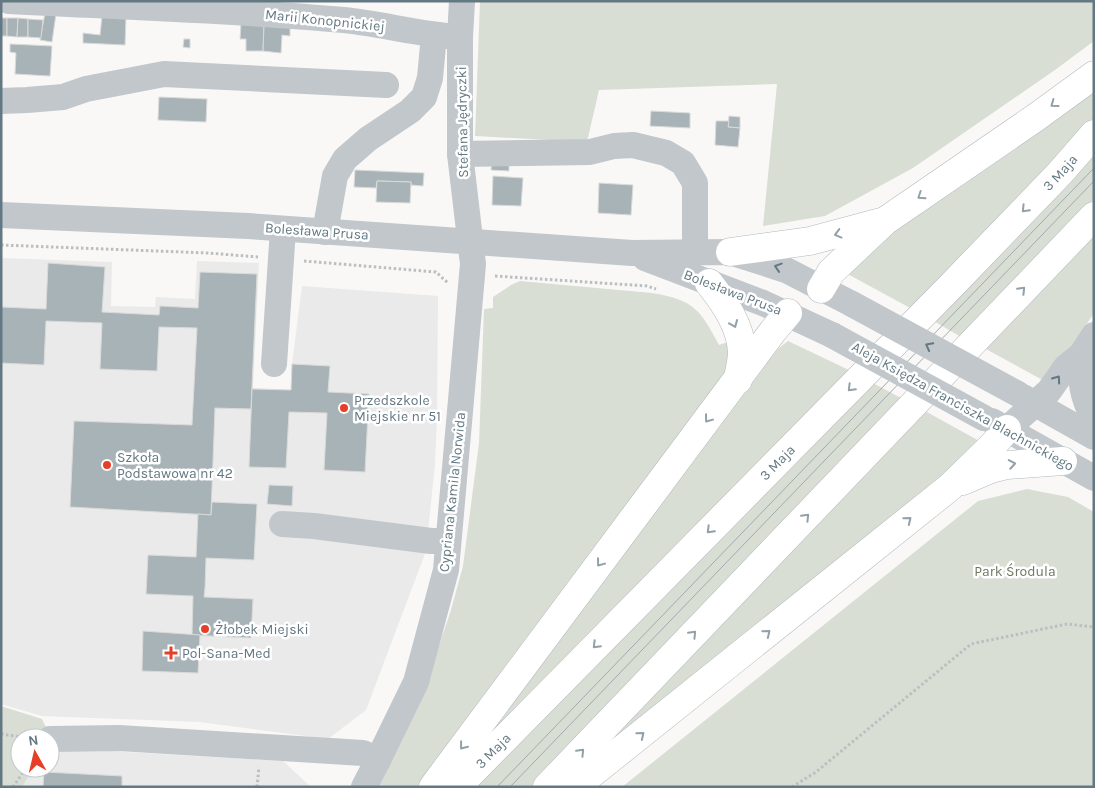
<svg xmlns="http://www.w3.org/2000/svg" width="1095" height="788" font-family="Karla,sans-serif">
<rect width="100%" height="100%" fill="#f9f8f6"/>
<g fill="#e9eae9">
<polygon points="1,258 112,262 111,306 155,307 156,297 195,299 197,261 259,263 253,388 291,390 292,364 302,286 438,296 437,419 435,464 426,551 366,710 328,739 200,722 42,716 1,704"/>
<polygon points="56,748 283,761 311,787 22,787 34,768 50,768 50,753"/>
</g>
<g fill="#d9ded5">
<polygon points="480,1 1094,1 1094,41 1055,70 913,168 825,216 763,226 777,84 599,90 587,142 475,136"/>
<polygon points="1094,89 1094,118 1068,147 912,309 842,271 851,260"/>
<polygon points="1094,149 1094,199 961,337 932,320"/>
<polygon points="1094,235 1094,313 1048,383 984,348"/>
<path d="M520 281 652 293C694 300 700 309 719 345L734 340 729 369 464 728 419 787H377L424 689 450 613 463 566 479 443 484 309 493 308V297L511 285Z"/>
<polygon points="788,341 851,371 477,748 762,367 779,348"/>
<polygon points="869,381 903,399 531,787 473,787"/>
<polygon points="925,411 983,443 591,758"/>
<polygon points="1027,489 1068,497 1094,512 1094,787 622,787 978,501"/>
<polygon points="1,706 42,719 56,748 50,753 50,738 20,738 20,768 34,768 22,787 1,787"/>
</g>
<g fill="#a8b3b8" stroke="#dadad8">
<polygon points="45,13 56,14 52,42 40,40"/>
<polygon points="102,16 126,17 125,45 83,43 83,33 100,35"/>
<rect x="1" y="18" width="6" height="18"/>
<polygon points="7,18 18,18 17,37 7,36"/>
<polygon points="18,18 28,19 28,37 17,37"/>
<polygon points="28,19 43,20 41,38 28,37"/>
<polygon points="241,24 264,25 263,51 246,51 246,39 240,39"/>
<polygon points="264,25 290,26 290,36 282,35 281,53 263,51"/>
<polygon points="184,39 190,39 190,48 183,47"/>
<polygon points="10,44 52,46 50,76 15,74 16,53 10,52"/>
<polygon points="159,97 207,99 206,122 158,120"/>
<polygon points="651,111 690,113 690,128 650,126"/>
<polygon points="729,116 740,117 740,128 728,127"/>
<polygon points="716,121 729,121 728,127 740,128 738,147 715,145"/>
<polygon points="492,161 509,163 509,171 491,170"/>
<polygon points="355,170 424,173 423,186 411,185 411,182 377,181 376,188 354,187"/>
<polygon points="493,176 523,178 521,206 492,205"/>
<polygon points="377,181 411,182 410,203 376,202"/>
<polygon points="599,183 633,185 631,215 598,213"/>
<polygon points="48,263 105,267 102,312 159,315 160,306 198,308 200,272 257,274 251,409 215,408 211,515 70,507 74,421 192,425 197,328 159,327 157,371 100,369 102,323 46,321 44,365 1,363 1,307 46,309"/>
<polygon points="292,364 330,366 328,392 369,394 365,472 324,470 327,413 289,412 286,468 249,467 252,389 291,390"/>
<polygon points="269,485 293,486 292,506 267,504"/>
<polygon points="212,502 257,504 254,560 206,558 205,588 204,597 253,599 251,638 192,635 193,596 146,594 148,555 196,557 198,514 211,515"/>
<polygon points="143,631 200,635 198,673 142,671"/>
<polygon points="44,772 122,776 122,787 43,787"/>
</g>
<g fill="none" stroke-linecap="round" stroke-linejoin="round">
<g stroke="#b3b9bc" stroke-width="29">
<g id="major">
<polyline points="730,252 810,241 881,222"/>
<path d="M709 283C724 302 741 326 742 352 742 361 739 371 738 380"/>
<polyline points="821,289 831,272 885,221 1035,118 1094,75"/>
<polyline points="963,481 991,469 1007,465 1063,461"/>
<polyline points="433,787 773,331 788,313"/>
<path id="s1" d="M457 787 951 286 1060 173 1094 134"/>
<polyline points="547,787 1094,216"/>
<polyline points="575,787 950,487 993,445 1007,429"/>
</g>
</g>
<g stroke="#bbbfc1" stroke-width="3" stroke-dasharray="2.5 2.5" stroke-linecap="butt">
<polyline points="1,245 208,253 258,257"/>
<polyline points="304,261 436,272 448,283"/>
<polyline points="495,276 647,286 656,289"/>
<polyline points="1,734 29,738"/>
<polyline points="13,787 26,768"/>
<polyline points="257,787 259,767"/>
<polyline points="792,787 816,772 971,644 1067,624 1094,627"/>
</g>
<g stroke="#c1c7ca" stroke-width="26">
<path d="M9 1C121 7 233 10 344 20 383 24 421 35 460 37"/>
<polyline points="1,101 27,100 63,97 86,89 164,74 386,85"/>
<polyline points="460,154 590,152 614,146 633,145 666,153 683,163 695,183 695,252"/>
<polyline points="1,215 248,226 632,253 730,252 786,270 852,304"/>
<polyline points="325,232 335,176 345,159 368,139 410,111 424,97 430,78 434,35"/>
<polyline points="645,258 763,303 832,335"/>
<path d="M1081 355C1081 385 1081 393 1094 420"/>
<polyline points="274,364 283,229"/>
<polyline points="1023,397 1094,437"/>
<polyline points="992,421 1094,478"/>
<polyline points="1007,429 1049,391 1066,367 1081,355 1094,335"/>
<polyline points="282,524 314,526 431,541 448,541"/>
<polyline points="50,739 119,738 363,753 378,760"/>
<polyline points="364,787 378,760 416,682 446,570 473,264 460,154 460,37 462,1"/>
</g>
<use href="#major" stroke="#fff" stroke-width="28"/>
<g stroke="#a0aaae" stroke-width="1">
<polyline points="497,787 1094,168"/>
<polyline points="510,787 1094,181"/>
</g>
<g stroke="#c1c7ca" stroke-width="26">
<polyline points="852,304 1018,394"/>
<polyline points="832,335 984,418"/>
</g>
</g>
<defs><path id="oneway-chevron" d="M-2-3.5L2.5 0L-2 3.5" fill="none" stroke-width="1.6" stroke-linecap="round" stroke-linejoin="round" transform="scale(1.25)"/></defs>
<g stroke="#92a0a8">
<use href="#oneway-chevron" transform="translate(1054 104) rotate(144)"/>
<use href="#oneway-chevron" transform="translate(921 196) rotate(146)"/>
<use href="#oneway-chevron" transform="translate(1025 209) rotate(134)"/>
<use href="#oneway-chevron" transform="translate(838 234) rotate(165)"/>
<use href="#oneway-chevron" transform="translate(1022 290) rotate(-46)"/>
<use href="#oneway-chevron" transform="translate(734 324) rotate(67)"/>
<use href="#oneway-chevron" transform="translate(851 388) rotate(135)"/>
<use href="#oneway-chevron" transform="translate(708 419) rotate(127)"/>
<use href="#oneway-chevron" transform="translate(1012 464) rotate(-10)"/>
<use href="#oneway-chevron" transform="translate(806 517) rotate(-46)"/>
<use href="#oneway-chevron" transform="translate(908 520) rotate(-39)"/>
<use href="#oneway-chevron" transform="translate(710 530) rotate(135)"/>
<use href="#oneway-chevron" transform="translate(600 563) rotate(127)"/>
<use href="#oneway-chevron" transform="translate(767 633) rotate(-39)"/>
<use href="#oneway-chevron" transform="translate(693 634) rotate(-46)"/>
<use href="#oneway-chevron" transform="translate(596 645) rotate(135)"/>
<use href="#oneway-chevron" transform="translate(641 735) rotate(-39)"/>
<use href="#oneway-chevron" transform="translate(463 746) rotate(128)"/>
<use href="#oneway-chevron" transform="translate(581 752) rotate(-46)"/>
</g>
<g stroke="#637882">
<use href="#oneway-chevron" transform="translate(778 267) rotate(-162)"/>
<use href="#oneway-chevron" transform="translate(929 346) rotate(-152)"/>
<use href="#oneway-chevron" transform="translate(1057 379) rotate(-55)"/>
</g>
<g fill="#e73e27" stroke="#fff" stroke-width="2">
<circle cx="344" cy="408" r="5"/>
<circle cx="107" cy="465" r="5"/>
<circle cx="205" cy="629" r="5"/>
<path d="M168.5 645.5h5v5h5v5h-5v5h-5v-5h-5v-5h5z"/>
</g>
<g text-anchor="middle" stroke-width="5" stroke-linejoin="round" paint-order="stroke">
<g font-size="14" fill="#637882" stroke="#fff">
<text transform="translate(325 20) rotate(6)" y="5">Marii Konopnickiej</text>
<text transform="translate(462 122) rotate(-91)" y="5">Stefana Jędryczki</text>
<text dy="5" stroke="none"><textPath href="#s1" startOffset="861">3 Maja</textPath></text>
<text transform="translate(317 231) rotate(4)" y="5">Bolesława Prusa</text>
<text transform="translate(733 292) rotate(21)" y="5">Bolesława Prusa</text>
<text transform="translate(963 406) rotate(29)" y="5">Aleja Księdza Franciszka Blachnickiego</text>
<text dy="5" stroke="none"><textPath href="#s1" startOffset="456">3 Maja</textPath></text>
<text transform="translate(452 492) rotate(-84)" y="5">Cypriana Kamila Norwida</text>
<text dy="5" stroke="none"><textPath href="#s1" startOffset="51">3 Maja</textPath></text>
</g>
<g font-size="14" fill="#637882" stroke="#fff" text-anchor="start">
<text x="354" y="405">Przedszkole<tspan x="354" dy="16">Miejskie nr 51</tspan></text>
<text x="117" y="462">Szkoła<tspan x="117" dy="16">Podstawowa nr 42</tspan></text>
<text x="215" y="634">Żłobek Miejski</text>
<text x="182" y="658">Pol-Sana-Med</text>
</g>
<g font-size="14" fill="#697962" stroke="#fff">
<text x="1015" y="576">Park Środula</text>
</g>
</g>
<rect width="1095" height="788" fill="none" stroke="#637882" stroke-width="5"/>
<g transform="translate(35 753) rotate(352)"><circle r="24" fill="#ffffff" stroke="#c1c9cd"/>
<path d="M0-4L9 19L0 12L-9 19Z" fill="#e73e27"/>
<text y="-8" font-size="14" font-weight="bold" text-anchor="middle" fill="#637882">N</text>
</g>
</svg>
